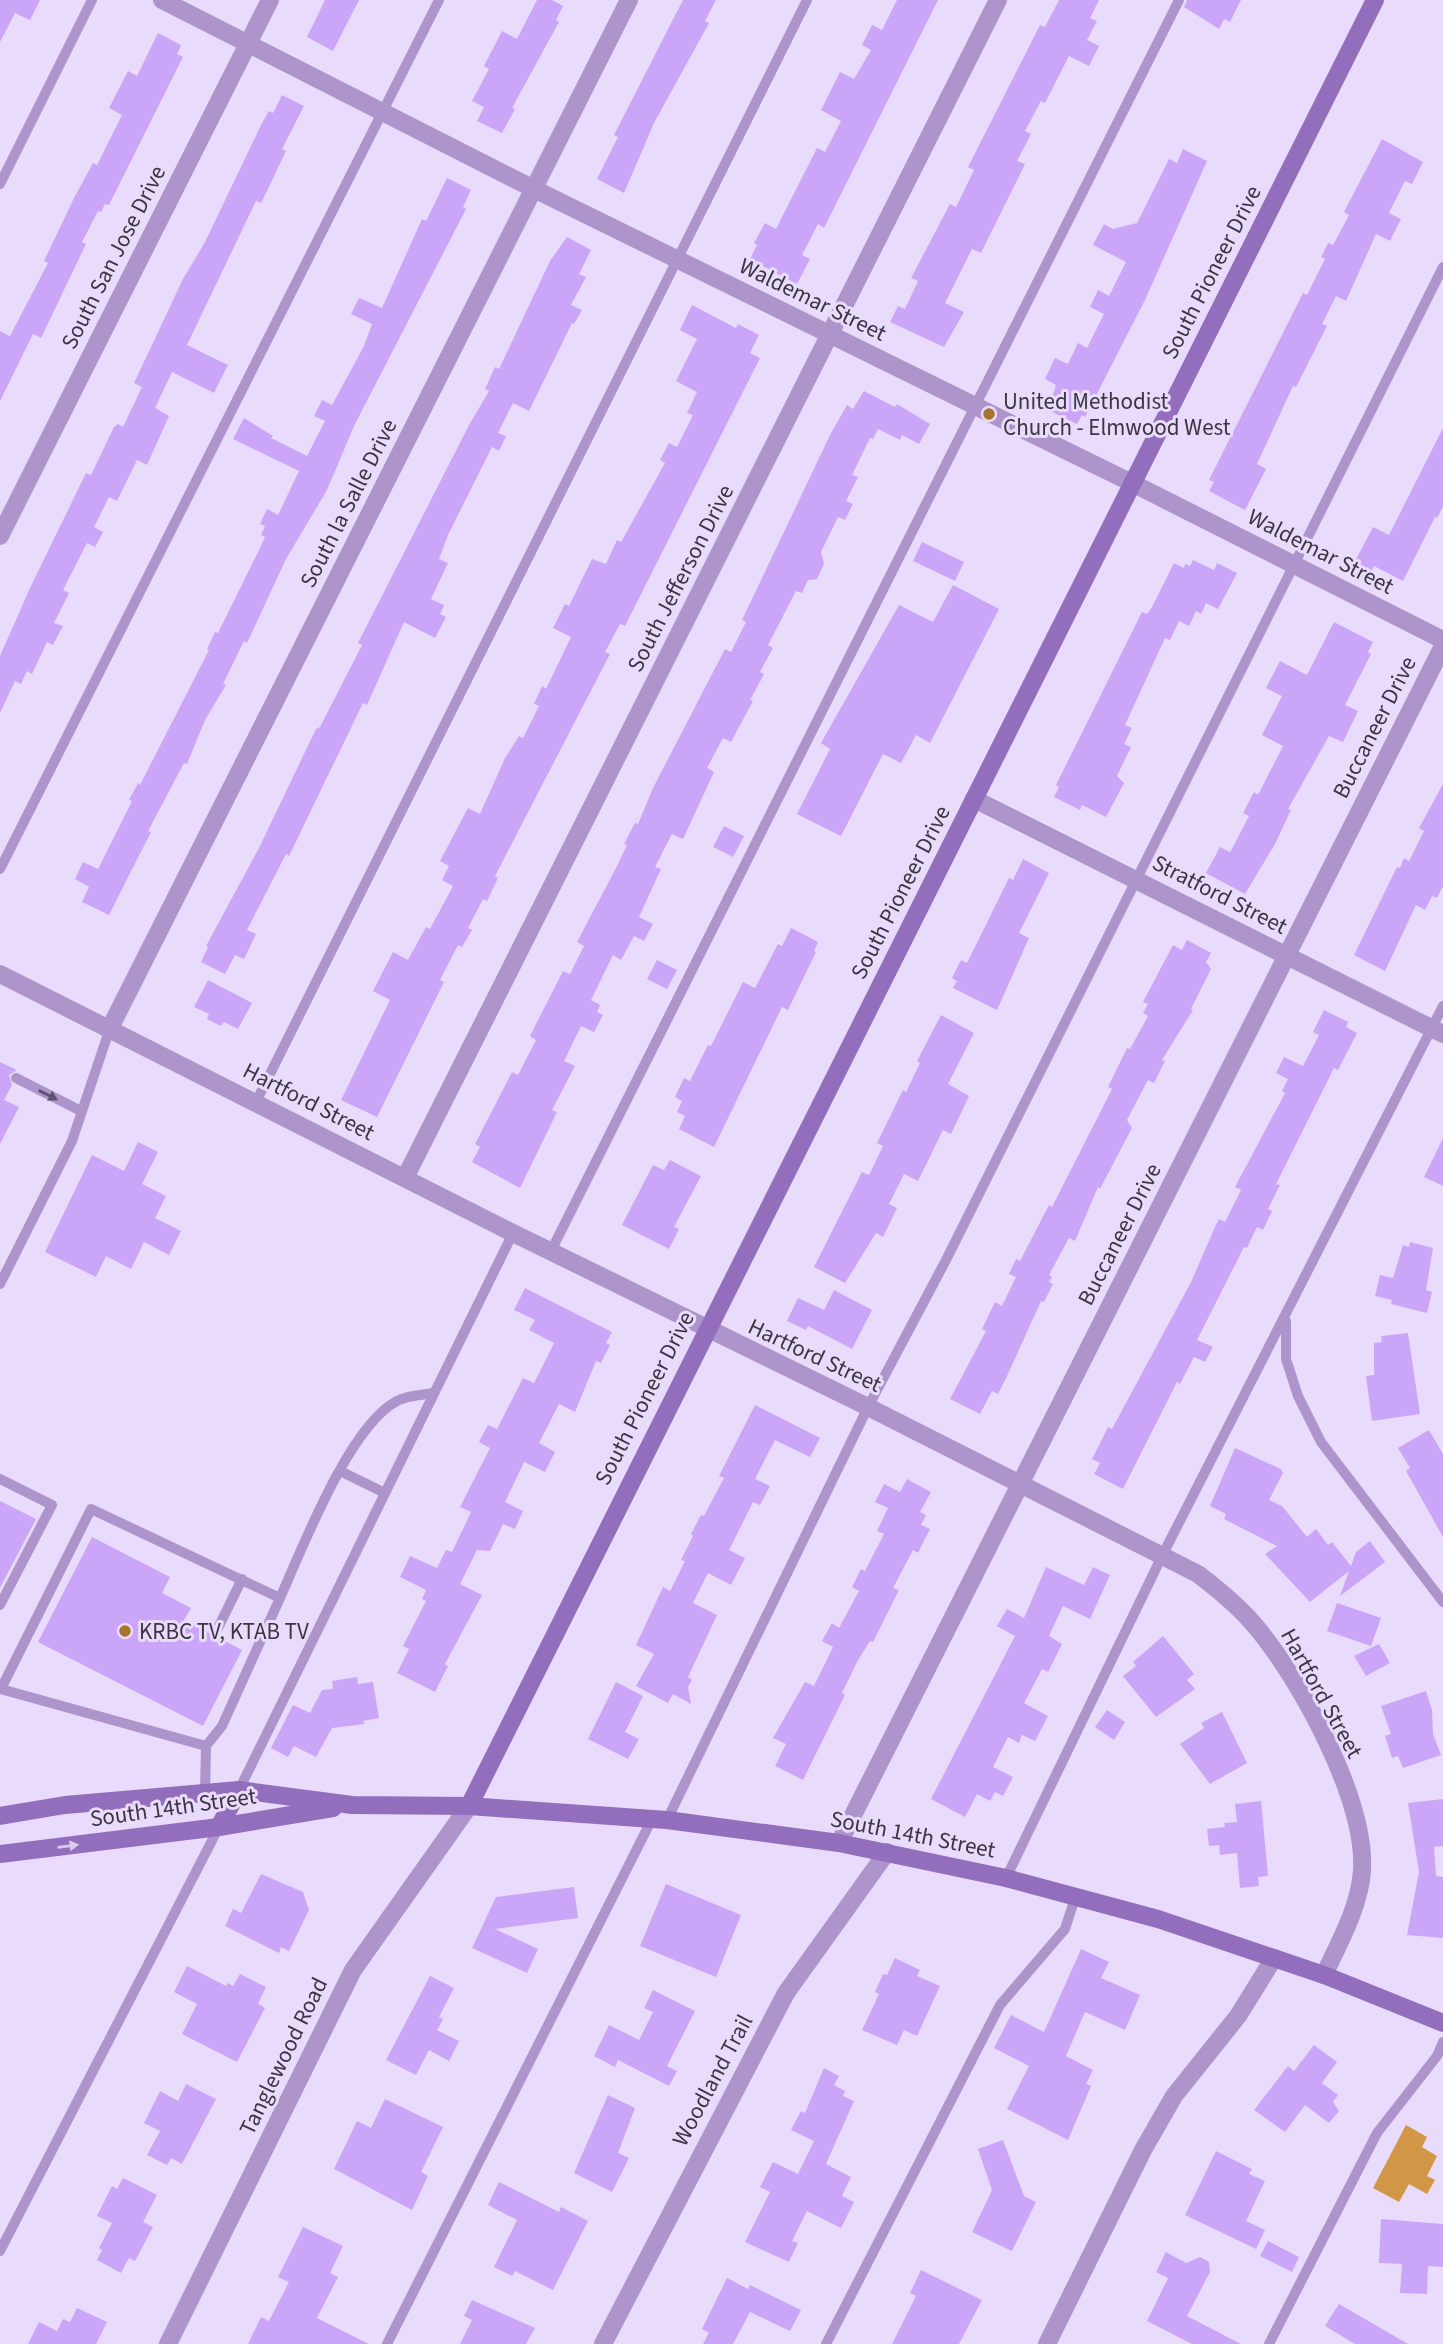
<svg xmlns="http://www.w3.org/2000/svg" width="1443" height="2344" font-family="'Source Sans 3',sans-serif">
<rect width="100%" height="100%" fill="#e9dbfc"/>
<polygon fill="#d19746" points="1406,2125 1427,2137 1422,2147 1437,2156 1427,2176 1435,2180 1427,2194 1409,2184 1399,2202 1373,2188"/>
<g fill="#cba6f8">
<polygon points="0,0 40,0 30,20 15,13 0,42"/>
<polygon points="325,0 359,0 333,51 307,37"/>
<polygon points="537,0 552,0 563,6 556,20 559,22 512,108 515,109 502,133 477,121 484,107 472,101 489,69 484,66 502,31 517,39"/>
<polygon points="683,0 716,0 705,21 709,23 654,123 624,193 597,179 618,137 614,135"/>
<polygon points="897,0 938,0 824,228 818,224 802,255 810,259 797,284 750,259 757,245 754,243 765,223 776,229 817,148 825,152 841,121 821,110 840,72 854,79 871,50 862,45 872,25 882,30"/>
<polygon points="1059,0 1099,0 1090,18 1097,21 1087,40 1099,46 1089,66 1069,56 1045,103 1041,101 1025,131 1031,134 1017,161 1025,164 981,253 972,249 945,303 964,312 944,347 890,322 898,306 905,309 918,281 911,278 950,204 956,207 974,170 968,167 1040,25 1045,27"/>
<polygon points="1187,0 1241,0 1230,22 1224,19 1219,29 1184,7"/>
<polygon points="158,33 181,45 177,54 183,57 109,205 105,204 101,212 98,211 82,242 86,244 41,338 33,334 0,401 0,331 10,336 48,263 44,261 74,198 93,163 97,165 122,115 109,108 128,71 137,76"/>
<polygon points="282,95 304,106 282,149 286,151 269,187 261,203 256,201 187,345 228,365 214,393 172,372 155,408 169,416 147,465 137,460 117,501 109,497 94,527 103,532 95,547 87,543 63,590 69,593 54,623 63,626 53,645 47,642 32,674 27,671 21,684 15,681 0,713 0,656 30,588 86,473 91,475 114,427 118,424 123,427 142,387 134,383 183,279 205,242 262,123 269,111 273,113"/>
<polygon points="1382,139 1423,162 1412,184 1405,181 1389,213 1401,219 1390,241 1376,234 1346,301 1336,296 1322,324 1327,326 1296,387 1293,386 1257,464 1266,469 1245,510 1209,491 1214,482 1209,480 1303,293 1307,295 1325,259 1321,257 1328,243 1333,245 1349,215 1344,212"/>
<polygon points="1183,149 1207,161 1145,300 1085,417 1082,415 1077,424 1048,410 1056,385 1045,379 1055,358 1068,364 1078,343 1087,348 1104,314 1090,307 1098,290 1109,296 1126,262 1093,245 1104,224 1113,229 1137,223 1169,159 1177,163"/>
<polygon points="447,178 471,190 463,207 466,209 354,426 327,490 286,559 247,643 244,641 223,684 226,685 205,720 187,764 184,763 148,831 151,832 109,915 82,902 89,887 75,879 83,862 98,869 132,801 129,800 138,783 140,785 209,650 207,649 215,632 218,633 261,546 265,537 261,535 265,526 260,524 267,509 278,515 299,471 233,439 244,418 273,436 271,438 307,456 325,421 314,416 322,400 332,405 364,346 372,324 351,314 359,298 382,308 422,219 426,221"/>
<polygon points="567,237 591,250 579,274 586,277 571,305 582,310 574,324 572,323 529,411 513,403 498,433 506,436 499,451 492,447 448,535 439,559 448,563 431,599 444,605 440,614 446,617 435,638 404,622 367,705 363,703 289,856 286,854 247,930 256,934 244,959 235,955 225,974 201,962 208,947 206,946 259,848 316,729 320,727 362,645 358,643 469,425 489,391 485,389 495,367 499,369 550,261"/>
<polygon points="692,305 736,328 738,324 759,335 750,353 760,358 625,626 620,624 605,652 610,654 495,876 498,878 487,901 483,899 468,928 472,930 462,947 458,945 440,980 444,982 377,1117 341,1100 390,1000 373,991 393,952 408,960 426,927 430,929 453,886 442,880 449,866 440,861 468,808 480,814 505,758 519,736 523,738 539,706 534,704 542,686 546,689 571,637 553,628 565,604 569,606 592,559 606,564 617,540 621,542 665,463 660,460 669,443 677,447 693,415 687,413 697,392 676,381 697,339 680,330"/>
<polygon points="864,391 895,407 897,404 930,424 919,444 902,435 900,440 878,429 873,439 870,438 852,475 858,477 846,501 853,504 845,520 838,517 821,552 824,564 817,579 808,580 802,593 796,591 768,645 773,648 760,672 764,674 750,700 753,701 731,742 723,738 707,768 714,772 683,839 672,834 655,867 661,869 639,917 653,924 644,941 634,936 621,960 613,955 591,1000 600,1005 597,1012 603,1015 594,1032 581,1026 564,1061 575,1066 552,1110 557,1112 520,1188 472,1162 480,1147 475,1144 512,1072 518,1075 536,1040 530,1036 563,971 570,974 584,946 577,942 616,868 627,845 624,844 635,823 638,824 653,788 725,649 731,652 746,622 742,620 831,433 847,405 853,409"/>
<polygon points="1443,428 1443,507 1437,518 1435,517 1403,581 1374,566 1370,573 1353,565 1373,527 1389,535"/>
<polygon points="922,542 964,562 955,581 913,561"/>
<polygon points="1193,560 1214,570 1217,563 1237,573 1218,609 1206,603 1201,614 1196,611 1189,626 1179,621 1170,640 1165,638 1125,725 1132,728 1124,744 1131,747 1117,776 1124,783 1106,817 1082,805 1080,810 1054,797 1059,787 1056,785 1142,612 1147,614 1152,607 1174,563 1184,568 1185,564 1190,566"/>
<polygon points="953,585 999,609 930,743 916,735 901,763 883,754 841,836 797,814 830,749 821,743 899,605 933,622"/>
<polygon points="1334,622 1373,642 1368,652 1371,654 1345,705 1358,711 1343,742 1329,736 1288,809 1291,810 1275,844 1245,894 1206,873 1220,847 1230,852 1233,847 1249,816 1243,813 1254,792 1258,795 1283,746 1262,735 1282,696 1266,688 1280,661 1307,675"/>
<polygon points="1443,784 1443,886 1437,898 1432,896 1425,910 1416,905 1385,971 1354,955 1397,867 1400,868 1404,858 1409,861 1424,831 1419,828"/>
<polygon points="724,826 744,836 733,857 713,847"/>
<polygon points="1023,859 1049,873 1019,933 1029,938 997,1010 953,988 957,981 952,978 961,960 967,963 1009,878 1013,880"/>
<polygon points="791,928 818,942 814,951 816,952 788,1010 782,1007 714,1147 679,1129 685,1116 677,1112 682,1101 675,1097 684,1078 690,1081 708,1045 711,1046 743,982 755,988 778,944 782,946"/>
<polygon points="1187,940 1211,953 1206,962 1211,969 1191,1009 1193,1010 1162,1060 1165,1061 1154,1083 1148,1080 1127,1120 1132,1128 1100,1189 1098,1187 1075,1241 1069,1238 1049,1275 1052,1277 1049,1282 1053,1284 1044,1302 1041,1301 1008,1374 998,1394 992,1391 980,1414 950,1399 986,1331 982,1329 995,1302 1002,1306 1016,1277 1009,1274 1016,1259 1020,1261 1049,1205 1052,1207 1112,1089 1108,1087 1127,1048 1130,1049 1148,1016 1143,1013 1148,1004 1143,1002 1173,945 1182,950"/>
<polygon points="657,960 677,970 667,989 647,979"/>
<polygon points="208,980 252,1003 238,1029 224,1022 221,1026 207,1019 209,1014 194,1007"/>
<polygon points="1324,1010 1348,1022 1346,1027 1357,1033 1338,1070 1334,1068 1276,1184 1280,1185 1268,1209 1272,1211 1263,1230 1257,1227 1247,1248 1244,1247 1197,1340 1213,1347 1205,1362 1194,1357 1180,1384 1177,1382 1123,1489 1094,1474 1100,1463 1092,1459 1108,1427 1112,1429 1191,1282 1215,1227 1219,1219 1225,1222 1241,1190 1235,1187 1285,1093 1282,1091 1288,1079 1276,1073 1284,1057 1303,1066 1319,1035 1313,1032"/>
<polygon points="941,1015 974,1033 948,1084 969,1096 951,1134 943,1130 918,1181 904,1174 889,1204 897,1208 883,1237 876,1233 845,1283 814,1267 862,1172 869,1175 883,1146 877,1143 903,1090 906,1092 920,1063 917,1061"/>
<polygon points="0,1062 17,1070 9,1075 12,1085 4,1100 19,1107 0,1144"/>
<polygon points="1443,1138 1443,1186 1424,1177"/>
<polygon points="138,1142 158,1152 142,1184 166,1196 155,1218 181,1231 169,1255 144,1242 131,1269 106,1256 96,1277 45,1252 92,1155 124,1171"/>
<polygon points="670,1160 701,1176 674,1227 679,1229 669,1249 622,1225 653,1165 664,1170"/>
<polygon points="1410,1242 1433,1248 1426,1290 1432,1292 1427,1313 1391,1304 1392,1300 1375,1296 1380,1275 1393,1278 1403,1245 1409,1247"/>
<polygon points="525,1288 612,1332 606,1343 610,1345 601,1363 596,1361 575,1412 559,1404 539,1443 555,1452 545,1472 524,1462 505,1502 523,1511 515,1529 503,1524 490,1551 477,1550 460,1584 482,1595 445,1664 448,1666 435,1692 397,1673 409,1649 403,1646 426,1601 422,1599 426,1590 400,1577 410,1556 437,1568 446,1550 452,1552 471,1512 460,1507 490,1448 479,1442 488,1425 497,1429 523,1378 534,1383 554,1343 529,1330 535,1320 514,1310"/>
<polygon points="834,1290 872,1310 852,1349 808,1326 806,1330 787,1321 798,1298 824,1310"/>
<polygon points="1408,1333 1420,1414 1372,1421 1366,1376 1374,1375 1374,1343 1382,1342 1381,1336"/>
<polygon points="755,1405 820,1438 810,1457 775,1440 755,1479 770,1486 760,1505 753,1502 729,1550 745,1558 731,1585 708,1573 693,1603 717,1615 688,1677 692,1680 688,1687 691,1704 673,1694 668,1703 636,1686 654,1654 636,1645 663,1587 670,1591 685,1561 681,1560 693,1536 691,1534 701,1515 704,1516 724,1478 719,1476"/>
<polygon points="1429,1430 1443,1454 1443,1537 1406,1471 1410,1468 1398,1448"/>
<polygon points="1235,1448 1281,1469 1283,1473 1269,1500 1282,1506 1307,1537 1316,1529 1328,1545 1332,1542 1351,1566 1356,1552 1370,1541 1385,1562 1340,1596 1349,1571 1310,1602 1265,1554 1277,1546 1224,1519 1226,1514 1210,1506"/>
<polygon points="907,1479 931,1492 920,1512 926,1515 921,1525 930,1529 918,1553 913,1550 893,1588 899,1590 873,1642 870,1641 858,1660 842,1693 845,1695 803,1780 775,1766 786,1744 773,1738 805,1682 814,1686 833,1647 822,1641 832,1623 839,1628 859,1591 852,1587 861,1569 865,1571 884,1534 877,1531 888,1508 875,1502 884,1484 900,1492"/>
<polygon points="0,1501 36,1519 0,1588"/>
<polygon points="92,1537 170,1577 162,1593 191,1608 184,1620 242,1650 203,1726 38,1642"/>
<polygon points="1046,1567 1084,1585 1093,1567 1110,1575 1090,1619 1063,1606 1049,1636 1062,1644 1048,1672 1042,1669 1024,1703 1048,1716 1035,1741 1022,1735 1019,1743 1008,1737 993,1767 1013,1777 1003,1796 995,1792 990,1801 977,1794 965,1817 931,1799 1015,1636 997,1626 1007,1609 1024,1618"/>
<polygon points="1337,1603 1381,1618 1371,1646 1327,1631"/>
<polygon points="1163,1636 1194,1674 1187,1680 1195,1689 1156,1717 1123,1676 1136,1666 1133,1662"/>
<polygon points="1379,1644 1390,1663 1366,1676 1354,1656"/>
<polygon points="357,1677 358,1684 373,1682 379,1718 363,1721 365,1724 332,1728 316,1757 294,1746 288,1757 271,1748 293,1705 310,1713 322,1690 333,1689 332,1681"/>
<polygon points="616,1682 643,1696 625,1732 639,1739 628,1759 588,1739"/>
<polygon points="1426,1691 1432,1710 1433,1734 1441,1755 1403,1768 1398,1756 1392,1758 1385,1736 1391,1734 1381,1706"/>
<polygon points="1107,1710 1125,1722 1114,1740 1095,1727"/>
<polygon points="1222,1712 1247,1763 1210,1784 1180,1744 1204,1728 1201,1723"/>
<polygon points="1443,1799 1443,1846 1434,1847 1436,1876 1443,1877 1443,1938 1407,1935 1419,1872 1408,1803"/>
<polygon points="1261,1801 1268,1876 1258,1877 1259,1886 1240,1888 1237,1853 1220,1855 1219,1845 1209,1846 1207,1829 1225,1827 1224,1823 1237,1822 1235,1804"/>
<polygon points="261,1874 303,1892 309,1910 289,1951 281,1947 279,1953 225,1926 233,1909 241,1913"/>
<polygon points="666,1884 741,1915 716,1977 640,1946"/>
<polygon points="574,1887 578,1918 495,1929 538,1949 527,1973 472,1948 496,1897"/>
<polygon points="1081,1949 1109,1962 1101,1978 1140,1995 1125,2030 1085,2012 1066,2056 1093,2070 1086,2084 1091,2086 1068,2140 1007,2109 1029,2066 994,2048 1011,2015 1044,2032"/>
<polygon points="895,1958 920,1970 917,1976 940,1986 917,2036 904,2030 897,2045 862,2030 879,1994 875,1992 883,1974 887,1975"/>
<polygon points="187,1966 226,1986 228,1983 233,1986 240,1974 266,1987 258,2004 265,2008 237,2062 182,2034 197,2004 174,1992"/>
<polygon points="430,1976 454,1988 439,2017 443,2019 437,2030 459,2041 449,2061 429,2050 416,2075 386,2060"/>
<polygon points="653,1990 695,2011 667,2066 677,2071 669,2086 618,2060 615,2067 594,2056 609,2025 639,2040 653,2012 644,2008"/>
<polygon points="1314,2045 1337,2062 1322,2083 1338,2095 1333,2102 1339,2111 1329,2123 1305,2105 1285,2132 1254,2110 1288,2066 1294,2071"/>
<polygon points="824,2068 839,2076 834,2085 845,2091 843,2096 854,2101 826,2164 851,2177 842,2196 854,2202 841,2228 807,2211 792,2241 798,2243 789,2262 745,2242 770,2192 760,2187 773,2162 798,2174 814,2141 791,2130 801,2111 805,2113"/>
<polygon points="186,2084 216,2099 182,2164 171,2158 167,2165 147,2155 160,2131 144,2123 160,2091 178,2101"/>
<polygon points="608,2095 635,2108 618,2153 629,2158 612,2192 574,2173"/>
<polygon points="385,2099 443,2127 421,2172 428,2176 412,2210 334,2169 357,2121 371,2128"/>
<polygon points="1003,2140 1024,2196 1036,2202 1012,2251 972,2232 992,2190 978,2149"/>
<polygon points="1216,2151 1252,2169 1249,2174 1265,2181 1246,2221 1265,2230 1256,2249 1185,2215"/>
<polygon points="123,2178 157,2195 143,2222 153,2227 135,2261 129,2258 121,2273 97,2260 102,2250 99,2248 112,2223 97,2216 112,2186 117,2189"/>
<polygon points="499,2182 559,2212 561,2207 588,2221 553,2290 515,2271 512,2276 494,2267 517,2220 488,2205"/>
<polygon points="1381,2219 1443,2224 1443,2267 1428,2266 1427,2294 1400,2293 1402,2264 1379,2263"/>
<polygon points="303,2227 343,2246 330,2273 338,2277 317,2318 369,2344 248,2344 261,2317 269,2321 289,2282 278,2277"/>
<polygon points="1268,2241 1299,2257 1292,2272 1260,2256"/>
<polygon points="1166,2252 1186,2263 1200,2257 1209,2262 1210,2272 1187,2316 1241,2344 1192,2344 1147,2321 1168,2278 1156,2272"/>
<polygon points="921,2270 982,2300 959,2344 892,2344 916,2296 910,2293"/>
<polygon points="727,2278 748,2289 750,2285 801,2310 790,2331 750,2312 733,2344 703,2344 709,2333 702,2329"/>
<polygon points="472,2300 535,2328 526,2344 460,2344 472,2320 464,2316"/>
<polygon points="1339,2304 1408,2344 1355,2344 1325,2326"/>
<polygon points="77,2308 107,2322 96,2344 28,2344 39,2322 57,2331 63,2319 70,2322"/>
</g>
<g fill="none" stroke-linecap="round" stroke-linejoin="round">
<g stroke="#ad95cb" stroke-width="10">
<polyline points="0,184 92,0"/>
<polyline points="0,869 439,0"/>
<polyline points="16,1078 81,1111"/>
<polyline points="256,1102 807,0"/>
<polyline points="551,1251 1179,0"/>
<polyline points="0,1284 72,1141 110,1028"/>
<polyline points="1286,1321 1286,1359 1298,1396 1321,1442 1443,1602"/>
<polyline points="340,1471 385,1493"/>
<polyline points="0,1479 52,1505 0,1605"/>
<path d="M280 1598C303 1547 349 1426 397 1401 407 1395 424 1395 434 1393"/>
<polyline points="218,1628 242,1579"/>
<polyline points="239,1790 513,1233"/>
<polyline points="205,1793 206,1746 1,1689 91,1509 280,1598 222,1726 206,1746"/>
<polyline points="667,1820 868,1407 946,1260 1443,267"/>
<polyline points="1006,1878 1162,1556 1443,1006"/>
<polyline points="0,2251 219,1827"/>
<polyline points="387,2344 652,1819"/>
<polyline points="826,2344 1000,2005 1065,1929 1076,1895"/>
<polyline points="1269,2344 1377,2133 1437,2056 1443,2042"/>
</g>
<g stroke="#ad95cb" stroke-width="18">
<polyline points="162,0 534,189 1132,483 1443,640"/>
<polyline points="0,536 270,0"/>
<polyline points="974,799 1443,1034"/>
<path d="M0 974 513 1233 868 1407 1198 1574C1219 1590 1240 1607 1257 1628 1301 1681 1366 1800 1362 1870 1360 1906 1339 1943 1324 1975"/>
<polyline points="110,1028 629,0"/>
<polyline points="405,1178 998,0"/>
<polyline points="839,1843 1443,646"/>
<polyline points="168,2344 353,1970 469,1806"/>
<polyline points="603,2344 786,1993 887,1852"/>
<polyline points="1047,2344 1143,2150 1174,2096 1238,2016 1274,1958"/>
</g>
<g stroke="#936ebd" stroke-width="18">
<polyline points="469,1806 1375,0"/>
<polyline points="0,1816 65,1805 239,1790 352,1805 469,1806 667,1820 839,1843 1006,1878 1158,1919 1324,1975 1443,2023"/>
<polyline points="219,1827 239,1790"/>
<polyline points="0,1854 219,1827 333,1808"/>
</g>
</g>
<defs><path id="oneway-solid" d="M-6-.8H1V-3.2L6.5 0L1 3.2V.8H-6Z" transform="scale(1.75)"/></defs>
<use fill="#5d526b" href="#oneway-solid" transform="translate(48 1095) rotate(27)"/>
<use fill="#dccbf3" href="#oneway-solid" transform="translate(68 1846) rotate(-7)"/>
<g fill="#a6742a" stroke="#e9dbfc" stroke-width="2.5">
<circle cx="989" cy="414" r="7"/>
<circle cx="125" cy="1631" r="7"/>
</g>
<g text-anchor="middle" stroke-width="6" stroke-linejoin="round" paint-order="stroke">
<g font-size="23" fill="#3b3542" stroke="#e9dbfc">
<text transform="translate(113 257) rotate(-63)" y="8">South San Jose Drive</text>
<text transform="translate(1211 272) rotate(-63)" y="8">South Pioneer Drive</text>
<text transform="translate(813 299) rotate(26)" y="8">Waldemar Street</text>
<text transform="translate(348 503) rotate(-63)" y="8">South la Salle Drive</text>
<text transform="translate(1321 551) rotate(27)" y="8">Waldemar Street</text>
<text transform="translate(680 578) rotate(-63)" y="8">South Jefferson Drive</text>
<text transform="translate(1374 727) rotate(-63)" y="8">Buccaneer Drive</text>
<text transform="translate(900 892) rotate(-63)" y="8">South Pioneer Drive</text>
<text transform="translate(1220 894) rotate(27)" y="8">Stratford Street</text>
<text transform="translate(309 1101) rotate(27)" y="8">Hartford Street</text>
<text transform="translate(1119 1234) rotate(-63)" y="8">Buccaneer Drive</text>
<text transform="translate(815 1355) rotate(25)" y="8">Hartford Street</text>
<text transform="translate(644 1398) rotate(-63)" y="8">South Pioneer Drive</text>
<text transform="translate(1322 1693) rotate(61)" y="8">Hartford Street</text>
<text transform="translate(173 1807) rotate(-8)" y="8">South 14th Street</text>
<text transform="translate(913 1834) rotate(11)" y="8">South 14th Street</text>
<text transform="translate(283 2056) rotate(-64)" y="8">Tanglewood Road</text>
<text transform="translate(712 2080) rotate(-62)" y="8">Woodland Trail</text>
</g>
<g font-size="23" fill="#3b3542" stroke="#e9dbfc" text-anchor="start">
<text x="1003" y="409">United Methodist<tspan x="1003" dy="26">Church - Elmwood West</tspan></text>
<text x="139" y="1639">KRBC TV, KTAB TV</text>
</g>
</g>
</svg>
